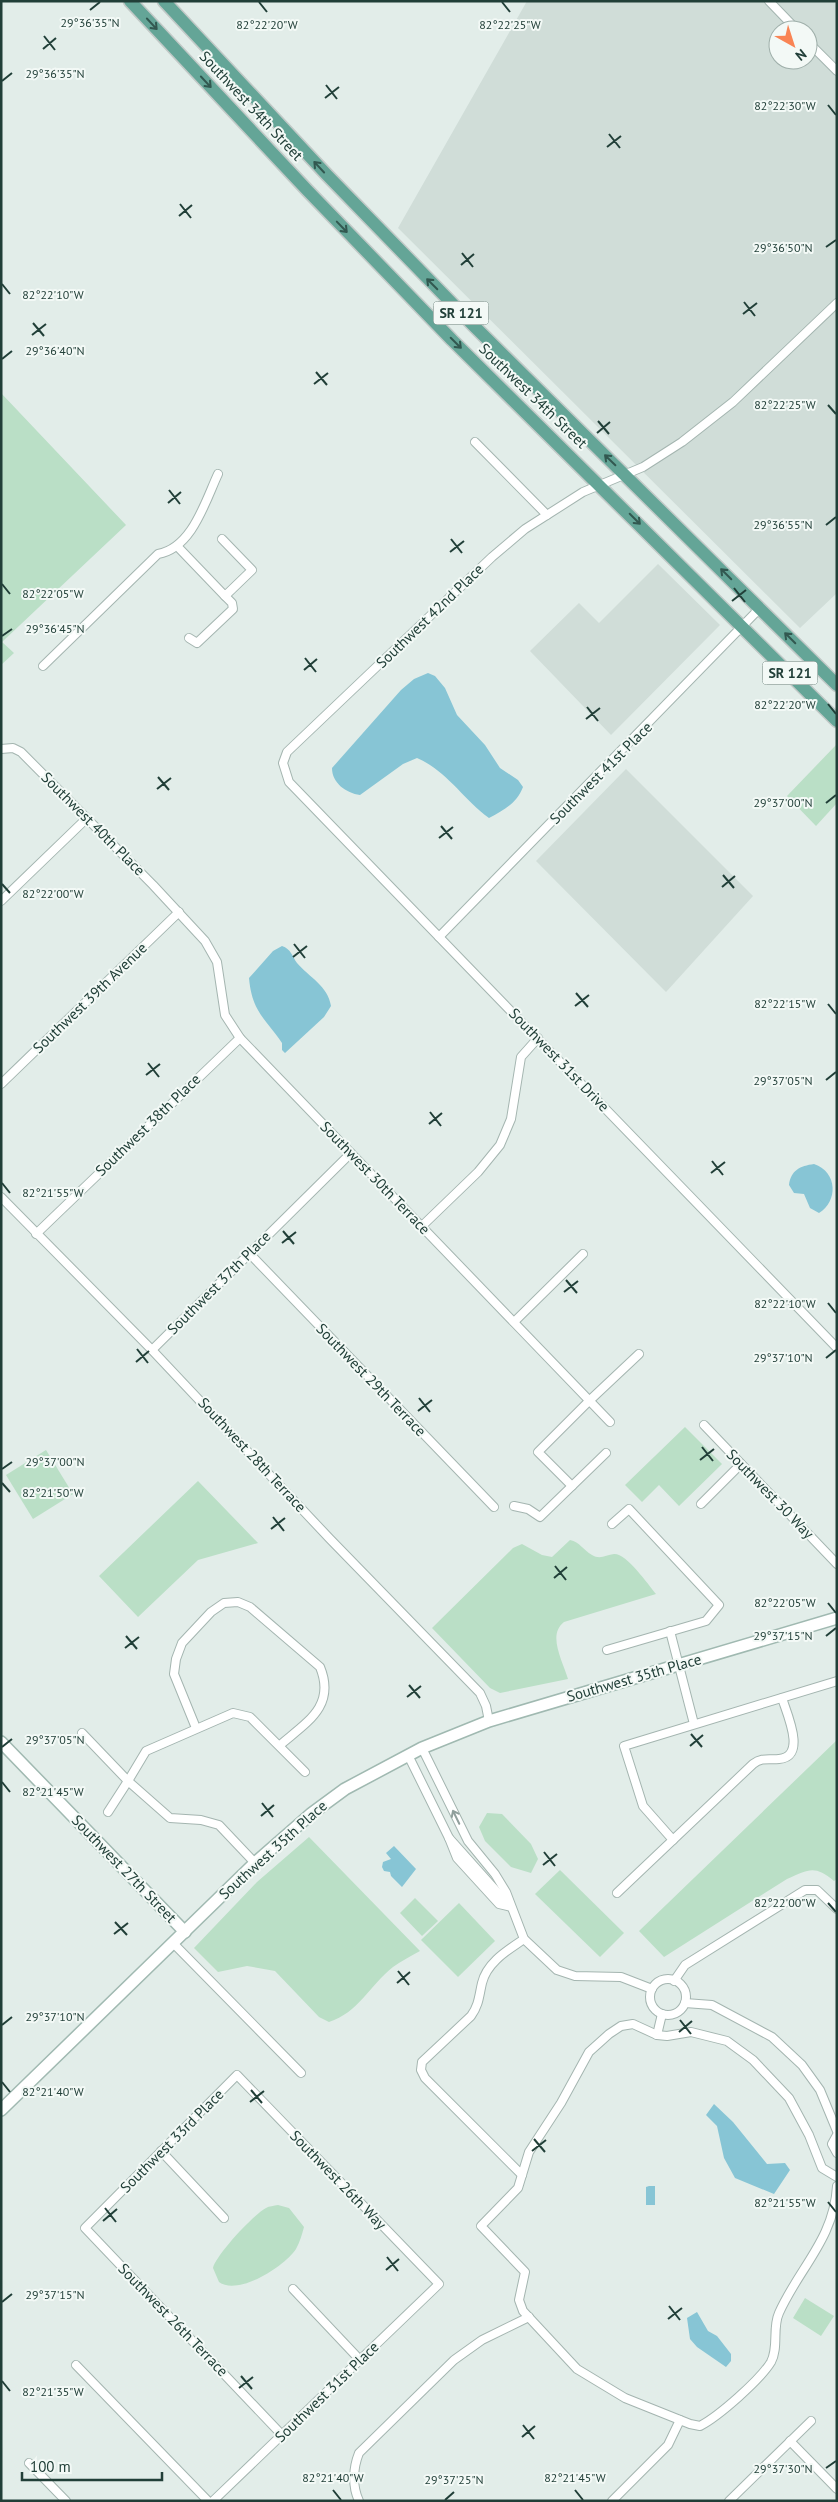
<svg xmlns="http://www.w3.org/2000/svg" width="838" height="2502" font-family="'PT Sans',sans-serif">
<rect width="100%" height="100%" fill="#e2ede9"/>
<g fill="#d0ddd8" fill-rule="evenodd">
<path d="M527 1H837V593L800 628 398 228ZM778 30H808V60H778Z"/>
<polygon points="658,564 720,625 611,735 530,651 579,603 599,623"/>
<polygon points="626,769 753,896 666,992 536,861"/>
</g>
<g fill="#badfc6">
<polygon points="1,393 126,525 2,642 14,653 1,665"/>
<polygon points="837,744 837,803 816,826 787,796"/>
<polygon points="685,1427 722,1464 679,1506 659,1485 642,1502 625,1485"/>
<polygon points="46,1450 73,1494 33,1519 6,1475"/>
<polygon points="198,1481 258,1543 198,1560 138,1617 99,1576"/>
<path d="M570 1540C580 1542 583 1550 592 1555 600 1560 606 1555 614 1554 626 1553 648 1584 656 1594L564 1622C547 1635 563 1661 568 1679L500 1693 490 1688 432 1628 513 1548 522 1544 542 1555 552 1557Z"/>
<path d="M837 1740V1879L834 1881C815 1865 809 1869 787 1879L664 1957 639 1931Z"/>
<polygon points="487,1813 502,1814 531,1844 538,1859 531,1873 511,1867 485,1841 479,1827"/>
<path d="M309 1837 420 1951C411 1956 401 1961 393 1967 370 1985 358 2013 329 2022L319 2017 275 1971 247 1966 218 1972 194 1948 257 1882Z"/>
<polygon points="560,1870 624,1933 600,1957 535,1894"/>
<polygon points="415,1898 438,1921 422,1936 400,1913"/>
<polygon points="459,1903 495,1941 458,1977 421,1940"/>
<path d="M278 2205 289 2208 304 2227C302 2234 300 2242 296 2249 284 2267 238 2296 219 2282L213 2268C216 2255 253 2215 266 2208 269 2206 274 2206 278 2205Z"/>
<polygon points="805,2298 834,2316 821,2336 793,2318"/>
</g>
<g fill="#87c5d5">
<path d="M428 673 435 676 445 688 457 715 485 745 500 768 518 780 523 787C517 803 504 810 489 818 463 799 447 771 417 758L403 764 360 795C346 793 332 783 332 768L401 690 414 679Z"/>
<path d="M282 946C291 949 292 956 297 963 309 977 328 986 331 1006L324 1017 285 1053 282 1050V1043C265 1018 252 1012 249 978L273 951Z"/>
<path d="M814 1164C838 1172 838 1202 819 1213L810 1208 804 1194 794 1193 789 1185C791 1170 800 1166 814 1164Z"/>
<polygon points="394,1846 416,1869 402,1887 391,1876 390,1872 384,1871 382,1867 383,1862 391,1859 386,1853"/>
<polygon points="714,2104 733,2122 767,2164 785,2163 790,2170 774,2194 735,2178 724,2158 717,2126 706,2115"/>
<polygon points="649,2186 655,2186 655,2205 646,2205 646,2187"/>
<polygon points="697,2312 708,2331 717,2336 731,2354 731,2361 726,2367 697,2347 690,2339 687,2318"/>
</g>
<g fill="none" stroke-linecap="round" stroke-linejoin="round">
<g stroke="#a4b5b0" stroke-width="10">
<g id="street">
<polyline points="769,1 797,30"/>
<polyline points="808,42 837,71"/>
<polyline points="837,303 733,402 682,442 643,467 583,492 525,529 492,557 287,752 283,763 289,782 837,1348"/>
<polyline points="475,442 547,515"/>
<polyline points="177,546 225,596 252,570 222,539"/>
<polyline points="189,638 197,643 233,609 232,603 225,596"/>
<path d="M43 666 158 554C192 548 205 502 218 474"/>
<polyline points="1,749 13,748 21,752 153,885 205,941 217,962 225,1015 240,1038 610,1422"/>
<polyline points="1,901 86,819"/>
<polyline points="439,937 760,608"/>
<polyline points="1,1084 179,912"/>
<polyline points="1,1197 152,1350 330,1539 480,1693 486,1706 489,1721"/>
<polyline points="422,1226 478,1172 500,1145 511,1119 521,1057 538,1038"/>
<polyline points="36,1234 240,1038"/>
<polyline points="249,1253 494,1507"/>
<polyline points="514,1322 583,1254"/>
<polyline points="152,1350 351,1153"/>
<polyline points="704,1425 837,1564"/>
<polyline points="572,1486 538,1452 589,1401 639,1354"/>
<polyline points="701,1504 741,1464"/>
<polyline points="514,1506 528,1509 540,1517 606,1453"/>
<polyline points="670,1631 694,1724"/>
<polyline points="607,1650 706,1621 719,1605 629,1509 612,1524"/>
<path d="M196 1728 174 1674 176 1659 182 1643 211 1612 224 1603 238 1602 250 1607 320 1667C336 1706 307 1722 280 1745"/>
<polyline points="82,1733 128,1781 108,1812"/>
<polyline points="422,1748 468,1841 495,1874 506,1892 524,1939 557,1970 575,1976 621,1977 652,1989"/>
<polyline points="408,1755 449,1838 457,1858 499,1904 511,1907"/>
<polyline points="449,1838 508,1904"/>
<polyline points="673,1840 643,1806 624,1746 837,1681"/>
<polyline points="255,1863 219,1825 201,1820 170,1818 128,1781 146,1751 233,1713 250,1717 305,1772"/>
<path d="M617 1893 753 1764C762 1757 769 1760 779 1759 807 1757 787 1714 782 1698"/>
<polyline points="173,1943 301,2073"/>
<circle cx="668" cy="1997" r="18"/>
<polyline points="674,1981 685,1965 805,1890 817,1890 837,1909"/>
<polyline points="685,2003 712,2005 772,2037 802,2065 820,2090 837,2131"/>
<polyline points="657,2035 662,2014"/>
<polyline points="837,2135 832,2144 837,2153"/>
<polyline points="161,2151 224,2218"/>
<path d="M522 2175 425 2078 421 2070 422 2062 471 2016C479 2005 479 1996 482 1983 487 1962 508 1950 524 1939"/>
<path d="M837 2177 822 2168 809 2135 789 2098 753 2060 727 2041 691 2032 667 2036 657 2035 633 2024 621 2026 609 2034 589 2052 561 2103 529 2152 518 2188 481 2226 525 2272 519 2300 523 2311 577 2369 625 2398 690 2424 700 2426C719 2416 760 2380 771 2362 779 2347 772 2328 779 2313 799 2268 834 2239 837 2186"/>
<polyline points="293,2289 361,2361"/>
<polyline points="76,2365 208,2501"/>
<polyline points="790,2441 837,2489"/>
<polyline points="29,2463 66,2501"/>
<polyline points="213,2501 439,2284 237,2075 85,2228 282,2435"/>
<path d="M359 2501C352 2486 353 2468 359 2453L454 2360 482 2340 529 2317"/>
<polyline points="612,2501 668,2445 680,2420"/>
<polyline points="729,2501 811,2421"/>
</g>
</g>
<g stroke="#a0b9b1" stroke-width="14">
<g id="secondary">
<polyline points="1,1742 185,1932"/>
<polyline points="1,2110 255,1863 311,1814 345,1789 422,1748 489,1721 837,1618"/>
</g>
</g>
<g stroke="#c1c9c7" stroke-width="15">
<g id="primary">
<polyline points="130,1 307,190 452,340 837,721"/>
<polyline points="164,1 327,175 475,327 837,685"/>
</g>
</g>
<use href="#street" stroke="#fff" stroke-width="8"/>
<use href="#secondary" stroke="#fff" stroke-width="11"/>
<use href="#primary" stroke="#64a597" stroke-width="12"/>
</g>
<defs><path id="oneway-shaft" d="M-6 0H5M1.5-3L5.5 0L1.5 3" fill="none" stroke-width="1.6" stroke-linecap="round" stroke-linejoin="round" transform="scale(1.25)"/></defs>
<g stroke="#325850">
<use href="#oneway-shaft" transform="translate(152 24) rotate(47)"/>
<use href="#oneway-shaft" transform="translate(206 82) rotate(47)"/>
<use href="#oneway-shaft" transform="translate(319 167) rotate(-133)"/>
<use href="#oneway-shaft" transform="translate(342 227) rotate(46)"/>
<use href="#oneway-shaft" transform="translate(432 284) rotate(-135)"/>
<use href="#oneway-shaft" transform="translate(456 343) rotate(45)"/>
<use href="#oneway-shaft" transform="translate(610 460) rotate(-136)"/>
<use href="#oneway-shaft" transform="translate(635 519) rotate(45)"/>
<use href="#oneway-shaft" transform="translate(726 574) rotate(-135)"/>
<use href="#oneway-shaft" transform="translate(790 638) rotate(-135)"/>
</g>
<use stroke="#909f9c" href="#oneway-shaft" transform="translate(456 1817) rotate(-116)"/>
<path fill="none" stroke="#213f38" stroke-width="2" d="M259 2 267 12M502 2 510 12M90 10 100 2M44 36 55 50M43 49 56 38M2 81 12 73M326 85 337 99M325 98 339 87M828 105 836 115M609 134 620 148M607 147 621 136M180 204 191 218M179 216 192 205M826 247 836 240M462 253 473 267M461 265 474 254M2 284 10 294M744 302 755 316M743 314 757 303M33 323 44 336M32 335 46 324M2 359 12 351M316 372 327 385M314 384 328 373M828 405 836 414M598 421 609 434M597 433 610 422M169 490 180 504M168 503 181 492M826 525 836 517M451 539 462 553M450 552 464 541M2 584 10 594M734 588 745 602M732 601 746 590M2 636 12 629M305 658 316 672M304 670 317 659M828 704 836 714M587 707 598 721M586 719 600 708M158 777 169 790M157 789 171 778M826 803 836 795M441 826 452 839M439 838 453 827M723 875 734 888M2 884 10 893M722 887 735 876M294 944 305 958M293 957 307 946M576 993 588 1007M828 1004 836 1014M575 1006 589 995M148 1063 159 1077M146 1075 160 1064M826 1080 836 1072M430 1112 441 1126M429 1124 442 1113M712 1161 723 1175M711 1173 725 1162M2 1183 10 1193M283 1231 294 1244M282 1243 296 1232M566 1280 577 1293M564 1292 578 1281M828 1303 836 1313M137 1349 148 1363M826 1358 836 1350M136 1362 149 1351M419 1398 430 1412M418 1411 432 1400M702 1447 713 1461M700 1460 714 1449M2 1469 12 1462M2 1483 10 1492M273 1517 284 1531M271 1529 285 1518M555 1566 566 1580M554 1578 567 1567M828 1603 836 1613M126 1636 137 1649M826 1636 836 1628M125 1648 139 1637M409 1685 420 1698M407 1697 421 1686M691 1734 702 1747M690 1746 703 1735M2 1747 12 1739M2 1782 10 1792M262 1803 273 1817M261 1816 274 1805M544 1852 555 1866M543 1865 557 1854M828 1903 836 1912M115 1922 127 1935M114 1934 128 1923M398 1971 409 1985M397 1983 410 1972M680 2020 691 2034M2 2025 12 2017M679 2032 692 2021M2 2082 10 2092M251 2090 262 2103M250 2102 264 2091M534 2139 545 2152M532 2151 546 2140M828 2202 836 2212M105 2208 116 2222M103 2221 117 2209M387 2257 398 2271M386 2270 399 2259M2 2302 12 2294M669 2306 680 2320M668 2319 682 2308M241 2376 252 2389M2 2381 10 2391M239 2388 253 2377M523 2425 534 2439M522 2437 535 2426M826 2468 836 2461M333 2490 341 2500M575 2490 583 2500M445 2500 454 2492"/>
<g text-anchor="middle" stroke-width="4" stroke-linejoin="round" paint-order="stroke">
<g fill="#f3f9f6" stroke="#607771" stroke-width="1">
<rect x="433.5" y="301.5" width="55" height="23" rx="4"/>
<rect x="762.5" y="661.5" width="55" height="23" rx="4"/>
</g>
<g font-size="14" font-weight="bold" fill="#213f38">
<text x="461" y="318">SR 121</text>
<text x="790" y="678">SR 121</text>
</g>
<g font-size="15" fill="#213f38" stroke="#f3f9f6">
<text transform="translate(251 106) rotate(47)" y="5">Southwest 34th Street</text>
<text transform="translate(533 396) rotate(44)" y="5">Southwest 34th Street</text>
<text transform="translate(430 616) rotate(-44)" y="5">Southwest 42nd Place</text>
<text transform="translate(601 773) rotate(-45)" y="5">Southwest 41st Place</text>
<text transform="translate(93 824) rotate(45)" y="5">Southwest 40th Place</text>
<text transform="translate(90 998) rotate(-44)" y="5">Southwest 39th Avenue</text>
<text transform="translate(559 1060) rotate(46)" y="5">Southwest 31st Drive</text>
<text transform="translate(148 1125) rotate(-44)" y="5">Southwest 38th Place</text>
<text transform="translate(375 1178) rotate(46)" y="5">Southwest 30th Terrace</text>
<text transform="translate(219 1283) rotate(-45)" y="5">Southwest 37th Place</text>
<text transform="translate(371 1380) rotate(46)" y="5">Southwest 29th Terrace</text>
<text transform="translate(252 1455) rotate(47)" y="5">Southwest 28th Terrace</text>
<text transform="translate(770 1494) rotate(46)" y="5">Southwest 30 Way</text>
<text transform="translate(634 1678) rotate(-16)" y="5">Southwest 35th Place</text>
<text transform="translate(273 1850) rotate(-42)" y="5">Southwest 35th Place</text>
<text transform="translate(124 1869) rotate(46)" y="5">Southwest 27th Street</text>
<text transform="translate(172 2141) rotate(-45)" y="5">Southwest 33rd Place</text>
<text transform="translate(338 2180) rotate(46)" y="5">Southwest 26th Way</text>
<text transform="translate(173 2320) rotate(46)" y="5">Southwest 26th Terrace</text>
<text transform="translate(327 2392) rotate(-44)" y="5">Southwest 31st Place</text>
</g>
</g>
<g font-size="12" text-anchor="middle" fill="#213f38" stroke="#f3f9f6" stroke-width="4" stroke-linejoin="round" paint-order="stroke">
<text x="90" y="27">29°36'35"N</text>
<text x="510" y="29">82°22'25"W</text>
<text x="267" y="29">82°22'20"W</text>
<text x="55" y="78">29°36'35"N</text>
<text x="785" y="110">82°22'30"W</text>
<text x="783" y="252">29°36'50"N</text>
<text x="53" y="299">82°22'10"W</text>
<text x="55" y="355">29°36'40"N</text>
<text x="785" y="409">82°22'25"W</text>
<text x="783" y="529">29°36'55"N</text>
<text x="53" y="598">82°22'05"W</text>
<text x="55" y="633">29°36'45"N</text>
<text x="785" y="709">82°22'20"W</text>
<text x="783" y="807">29°37'00"N</text>
<text x="53" y="898">82°22'00"W</text>
<text x="785" y="1008">82°22'15"W</text>
<text x="783" y="1085">29°37'05"N</text>
<text x="53" y="1197">82°21'55"W</text>
<text x="785" y="1308">82°22'10"W</text>
<text x="783" y="1362">29°37'10"N</text>
<text x="55" y="1466">29°37'00"N</text>
<text x="53" y="1497">82°21'50"W</text>
<text x="785" y="1607">82°22'05"W</text>
<text x="783" y="1640">29°37'15"N</text>
<text x="55" y="1744">29°37'05"N</text>
<text x="53" y="1796">82°21'45"W</text>
<text x="785" y="1907">82°22'00"W</text>
<text x="55" y="2021">29°37'10"N</text>
<text x="53" y="2096">82°21'40"W</text>
<text x="785" y="2207">82°21'55"W</text>
<text x="55" y="2299">29°37'15"N</text>
<text x="53" y="2396">82°21'35"W</text>
<text x="783" y="2473">29°37'30"N</text>
<text x="333" y="2482">82°21'40"W</text>
<text x="575" y="2482">82°21'45"W</text>
<text x="454" y="2484">29°37'25"N</text>
</g>
<rect width="838" height="2502" fill="none" stroke="#213f38" stroke-width="5"/>
<g transform="translate(793 45) rotate(141)"><circle r="24" fill="#f3f9f6" stroke="#9fafaa"/>
<path d="M0-4L9 19L0 12L-9 19Z" fill="#f98454"/>
<text y="-8" font-size="14" font-weight="bold" text-anchor="middle" fill="#213f38">N</text>
</g>
<path d="M22 2472v8h140v-8" fill="none" stroke="#213f38" stroke-width="2.5"/>
<text x="30" y="2472" font-size="15" fill="#213f38" stroke="#f3f9f6" stroke-width="4" paint-order="stroke">100 m</text>
</svg>
